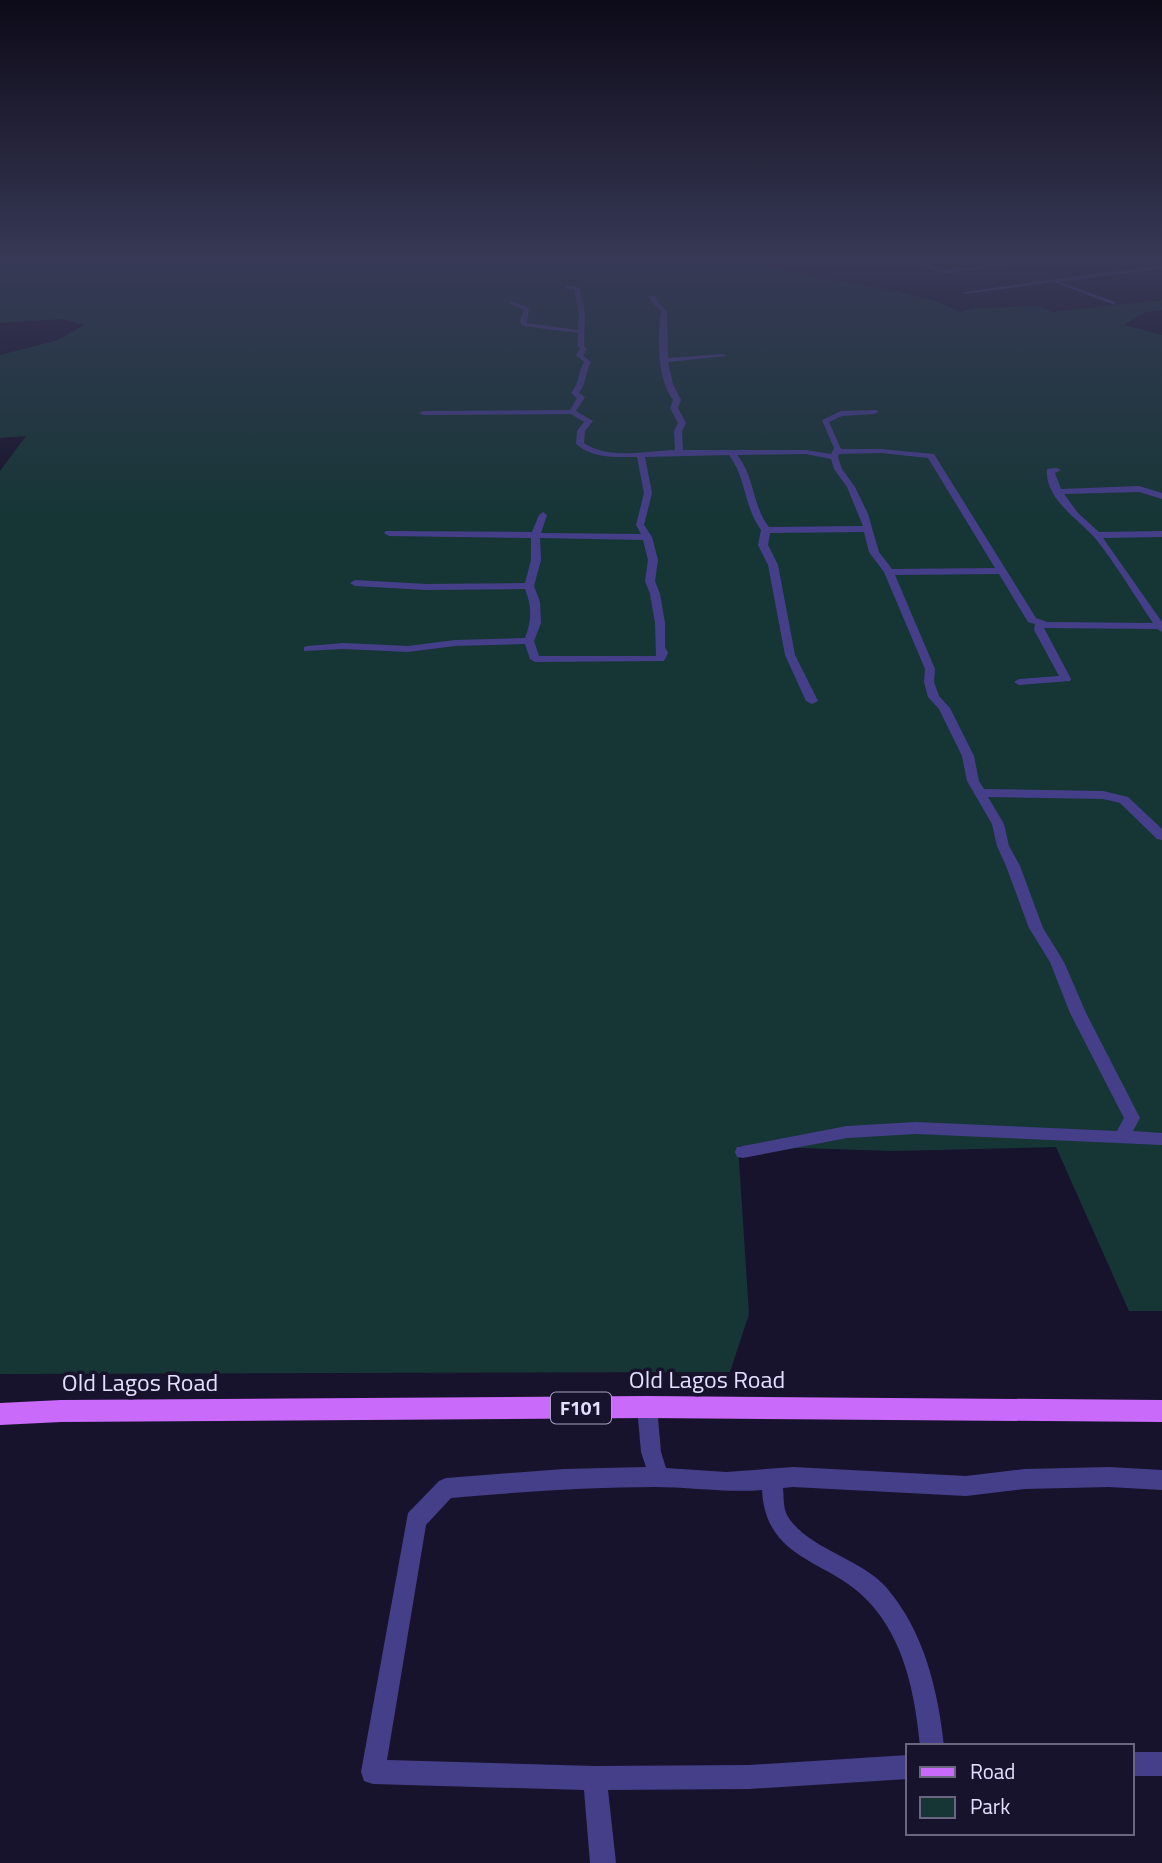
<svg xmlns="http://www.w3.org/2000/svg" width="1162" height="1863" font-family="'Titillium Web',sans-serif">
<rect width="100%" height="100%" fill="#18132c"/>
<polygon fill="#163636" points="33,259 721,259 899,292 939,302 960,312 978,308 1037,306 1053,312 1162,300 1162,310 1143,313 1124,325 1162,335 1162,1311 1129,1311 1056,1147 894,1151 738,1146 749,1314 730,1372 0,1374 0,471 26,436 0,438 0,355 58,340 84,325 63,319 0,323 0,267 17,265"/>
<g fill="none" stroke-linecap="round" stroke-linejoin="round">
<g fill="#453f8a" fill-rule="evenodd">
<polygon points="843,259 850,259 854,262 849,263"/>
<polygon points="912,259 919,259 942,270 1053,259 941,274"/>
<polygon points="1162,265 1162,269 1059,282 1116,302 1114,305 1054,282 966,294 963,292"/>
<path d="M567 285 580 288 585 314 584 346 587 349 583 355 591 362C585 373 587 382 579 393L585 397 576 411 593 421 585 431 584 443C609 460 646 451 675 450L674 431 678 423 670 408 673 400C657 378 657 338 661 311L653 304 650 298 645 296H655L658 302 667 311 668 358 723 354 726 356 668 362 673 384 681 400 678 408 686 423 682 431 683 450H806L831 454 834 448 822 420 841 411 877 410 878 412 874 414 842 416 829 422 841 449H881L934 454 1036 618 1047 622 1153 623C1134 595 1116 564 1095 538 1078 519 1044 498 1047 469L1057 468 1061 470 1055 473 1061 489 1139 486 1162 493V499L1139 492 1064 494 1078 513 1099 532 1162 531V537L1103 538 1162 622V632L1157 629 1044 628 1071 679 1070 681 1019 685 1014 682 1019 679 1059 676 1034 630 1035 624 1028 622 999 574 895 575 935 669 934 682 939 696 950 708 974 756 979 781 984 789 1103 791 1128 797 1162 829V840L1157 839 1120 803 1103 799 988 797 1004 824 1009 846 1020 866 1043 928 1064 962 1086 1013 1140 1118 1133 1131 1162 1133V1145L916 1134 847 1138 743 1158 737 1157 735 1152 737 1147 743 1146 847 1126 916 1122 1117 1131 1124 1118 1070 1013 1050 962 1029 928 1006 866 997 846 992 824 967 781 962 756 939 709 928 697 924 682 925 669 884 572 869 552 864 532 770 533 768 545 778 565 795 655 818 701 812 704 806 701 785 655 768 565 758 545 761 530C744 507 746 477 729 455L645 457 652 493 644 525 652 537 658 560 655 581 660 594 665 623V647L668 653 664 661 535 662 530 659 525 644 455 646 408 652 343 649 304 651V647L308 646 343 643 408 646 455 640 525 638C532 620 532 607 525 589L426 590 355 586 350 583 355 580 426 584 525 583 531 560V538L389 536 384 533 386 531 532 532 539 515 543 512 547 515 541 533 641 534 636 525 644 493 637 457C616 457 593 459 576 444L577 431 584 422 571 414 423 415 419 413 423 411 570 410 577 398 571 393C581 380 577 374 584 362L576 355 580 349 578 346V333L522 326 520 321 524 310 509 303 512 301 529 308 527 323 578 330 579 314 574 290 565 288ZM881 453 928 458 995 568 892 569 879 552 868 514 855 487 842 469 838 457 839 454ZM806 454 831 459 834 469 847 487 863 526 769 527C752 506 755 476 737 455ZM540 538 643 540 648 560 645 581 650 594 655 623 656 656H539L534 641 541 623 540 602 534 586 541 560Z"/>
<path d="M647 1398 654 1401 657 1407 661 1452 666 1468 726 1472 793 1467 966 1476 1025 1469 1109 1467 1162 1470V1490L1109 1487 1025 1489 966 1496 793 1487 783 1488C784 1497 783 1507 787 1515 806 1548 860 1558 886 1587 924 1631 938 1690 944 1746H920C915 1695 905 1640 868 1601 829 1559 766 1562 762 1490 726 1493 691 1487 655 1487 587 1487 519 1492 451 1498L426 1525 387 1760 595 1766 749 1765 908 1755V1779L749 1789 608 1790 616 1863H590L584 1790 373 1784 364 1781 361 1772 408 1513 439 1481 446 1478 564 1469 646 1467 641 1452 637 1407 640 1401Z"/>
<rect x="1132" y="1752" width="30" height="24"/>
</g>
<polygon fill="#ca6afa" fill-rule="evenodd" points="647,1396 1162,1400 1162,1422 647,1418 61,1422 0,1425 0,1403 61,1400"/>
</g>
<linearGradient id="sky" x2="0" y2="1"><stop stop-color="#0d0a18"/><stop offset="0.5" stop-color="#373956"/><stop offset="1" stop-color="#373956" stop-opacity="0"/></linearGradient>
<rect width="1162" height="520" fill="url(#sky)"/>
<g text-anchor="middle" stroke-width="7" stroke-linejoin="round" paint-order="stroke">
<rect fill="#18132c" stroke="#a7a2bf" stroke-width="2" x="551" y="1392.5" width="60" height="31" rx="5"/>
<g font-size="19" font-weight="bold" fill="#e4dffe">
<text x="581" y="1415">F101</text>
</g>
<g font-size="24" fill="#e4dffe" stroke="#18132c">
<text x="707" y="1388">Old Lagos Road</text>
<text x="140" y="1391">Old Lagos Road</text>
</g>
</g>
<rect x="906" y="1744" width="228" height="91" fill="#18132c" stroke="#6a6580" stroke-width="2"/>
<rect x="920" y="1767" width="35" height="10" fill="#ca6afa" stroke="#6a6580" stroke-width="2"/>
<text x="970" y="1779" font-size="21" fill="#e4dffe">Road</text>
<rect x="920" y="1797" width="35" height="21" fill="#163636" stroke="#6a6580" stroke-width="2"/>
<text x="970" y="1814" font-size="21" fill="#e4dffe">Park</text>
</svg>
